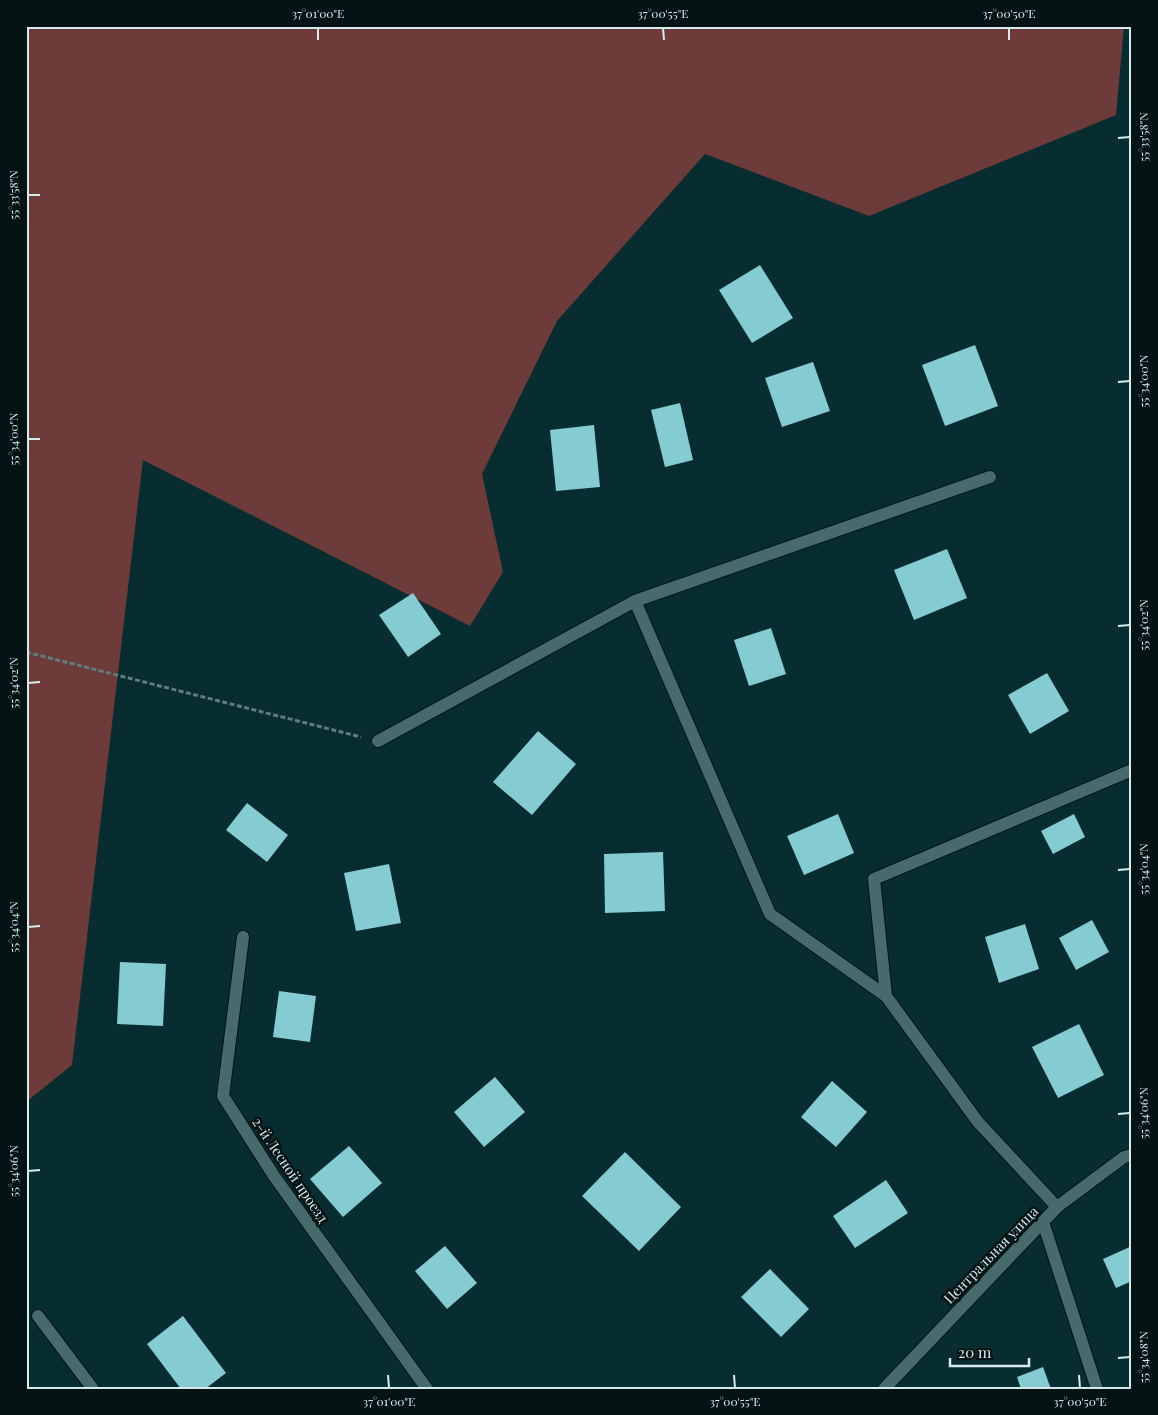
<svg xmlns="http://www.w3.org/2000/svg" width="1158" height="1415" font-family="'Playfair Display',serif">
<rect width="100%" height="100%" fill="#082d30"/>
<polygon fill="#6d3b3a" points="26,26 1124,26 1116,115 869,216 705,154 557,321 482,474 503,572 470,626 143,460 72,1065 26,1102"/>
<g fill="#85ccd2">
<polygon points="760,265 793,318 752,343 719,290"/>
<polygon points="975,345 998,406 945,426 922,365"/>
<polygon points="813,362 830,411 782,427 765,378"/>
<polygon points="680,403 693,460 665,467 651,410"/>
<polygon points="594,425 600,487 556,491 550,430"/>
<polygon points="947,549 967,598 914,620 894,570"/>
<polygon points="413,593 441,634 408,657 379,615"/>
<polygon points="771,628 786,674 749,686 734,640"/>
<polygon points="1047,673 1069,711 1030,734 1008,695"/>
<polygon points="538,731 576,764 532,815 493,782"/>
<polygon points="247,803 288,835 267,862 226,830"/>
<polygon points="838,814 854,853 804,875 787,836"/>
<polygon points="1074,814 1085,837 1053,854 1041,831"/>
<polygon points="663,852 665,911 605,913 604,854"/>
<polygon points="389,864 401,923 356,931 344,873"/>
<polygon points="1092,920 1109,952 1076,970 1059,938"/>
<polygon points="1025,924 1039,969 999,983 985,937"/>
<polygon points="120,962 166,964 163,1026 117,1024"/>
<polygon points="279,991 316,996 310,1042 273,1037"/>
<polygon points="1079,1024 1104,1075 1058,1098 1032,1047"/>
<polygon points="495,1077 525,1112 484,1147 454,1112"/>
<polygon points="832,1081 867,1112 836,1147 801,1117"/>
<polygon points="349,1146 382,1183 343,1217 310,1179"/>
<polygon points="625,1152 681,1207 639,1251 582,1196"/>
<polygon points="886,1180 908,1213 855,1248 833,1216"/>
<polygon points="445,1246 477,1283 447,1309 415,1271"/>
<polygon points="1132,1246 1132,1281 1116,1288 1103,1259"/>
<polygon points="770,1269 809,1309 781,1337 741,1297"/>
<polygon points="183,1316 226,1373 205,1389 181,1389 147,1344"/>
<polygon points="1043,1367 1051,1389 1021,1389 1017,1377"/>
</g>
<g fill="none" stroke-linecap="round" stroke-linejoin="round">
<g stroke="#001416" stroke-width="14">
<g id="service">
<polyline points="635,601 770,914 886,996 978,1122 1057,1207"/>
<polyline points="378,741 635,601 990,477"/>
<polyline points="886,996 874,879 1132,770"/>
<polyline points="38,1316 93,1389"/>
</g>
</g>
<g stroke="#001416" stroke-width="14">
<g id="minor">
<polyline points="243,937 223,1096 274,1176 427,1389"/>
<polyline points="1043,1222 1097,1389"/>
<polyline points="884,1389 1057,1207 1124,1157 1132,1155"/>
</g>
</g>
<polyline stroke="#5f7c7e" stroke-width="3" stroke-dasharray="5 2.5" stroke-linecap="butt" points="26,652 361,737"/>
<use href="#service" stroke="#476a6d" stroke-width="12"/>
<use href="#minor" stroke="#476a6d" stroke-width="12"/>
</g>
<path fill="none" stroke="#d8ebec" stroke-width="2" d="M318 28V40M663 28 664 40M1009 28V40M1118 138 1130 137M28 195H40M1118 382 1130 381M28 439H40M1118 626 1130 625M28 683 40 682M1118 870 1130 869M28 927 40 926M1118 1114 1130 1113M28 1171 40 1170M1118 1358 1130 1357M388 1375 389 1388M734 1375 735 1388M1079 1375 1080 1388"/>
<g text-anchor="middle" stroke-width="5" stroke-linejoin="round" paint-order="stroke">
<g font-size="14" fill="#d8ebec" stroke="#051314">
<text transform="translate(290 1170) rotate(56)" y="5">2-й Лесной проезд</text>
<text transform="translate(991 1255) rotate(-46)" y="5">Центральная улица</text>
</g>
</g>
<rect width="1158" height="1415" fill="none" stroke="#051314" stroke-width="55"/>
<path d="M950 1358v8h79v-8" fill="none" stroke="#d8ebec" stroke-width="2.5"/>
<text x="958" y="1358" font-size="15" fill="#d8ebec" stroke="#051314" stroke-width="4" paint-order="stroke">20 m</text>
<rect x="28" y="28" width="1102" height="1360" fill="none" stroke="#d8ebec" stroke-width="2"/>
<g font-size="12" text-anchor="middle" fill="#d8ebec">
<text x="318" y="18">37°01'00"E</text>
<text x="663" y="18">37°00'55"E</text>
<text x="1009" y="18">37°00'50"E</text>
<text transform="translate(1144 137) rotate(-90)" y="4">55°33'58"N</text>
<text transform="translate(14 195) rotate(-90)" y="4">55°33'58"N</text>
<text transform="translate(1144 381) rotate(-90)" y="4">55°34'00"N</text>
<text transform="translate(14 439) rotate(-90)" y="4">55°34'00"N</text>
<text transform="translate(1144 625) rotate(-90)" y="4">55°34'02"N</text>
<text transform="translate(14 683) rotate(-90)" y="4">55°34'02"N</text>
<text transform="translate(1144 869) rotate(-90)" y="4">55°34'04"N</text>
<text transform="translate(14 927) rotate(-90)" y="4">55°34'04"N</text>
<text transform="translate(1144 1113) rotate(-90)" y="4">55°34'06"N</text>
<text transform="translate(14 1171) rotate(-90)" y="4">55°34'06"N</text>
<text transform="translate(1144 1357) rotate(-90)" y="4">55°34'08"N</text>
<text x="389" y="1406">37°01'00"E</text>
<text x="735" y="1406">37°00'55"E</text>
<text x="1080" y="1406">37°00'50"E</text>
</g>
</svg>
